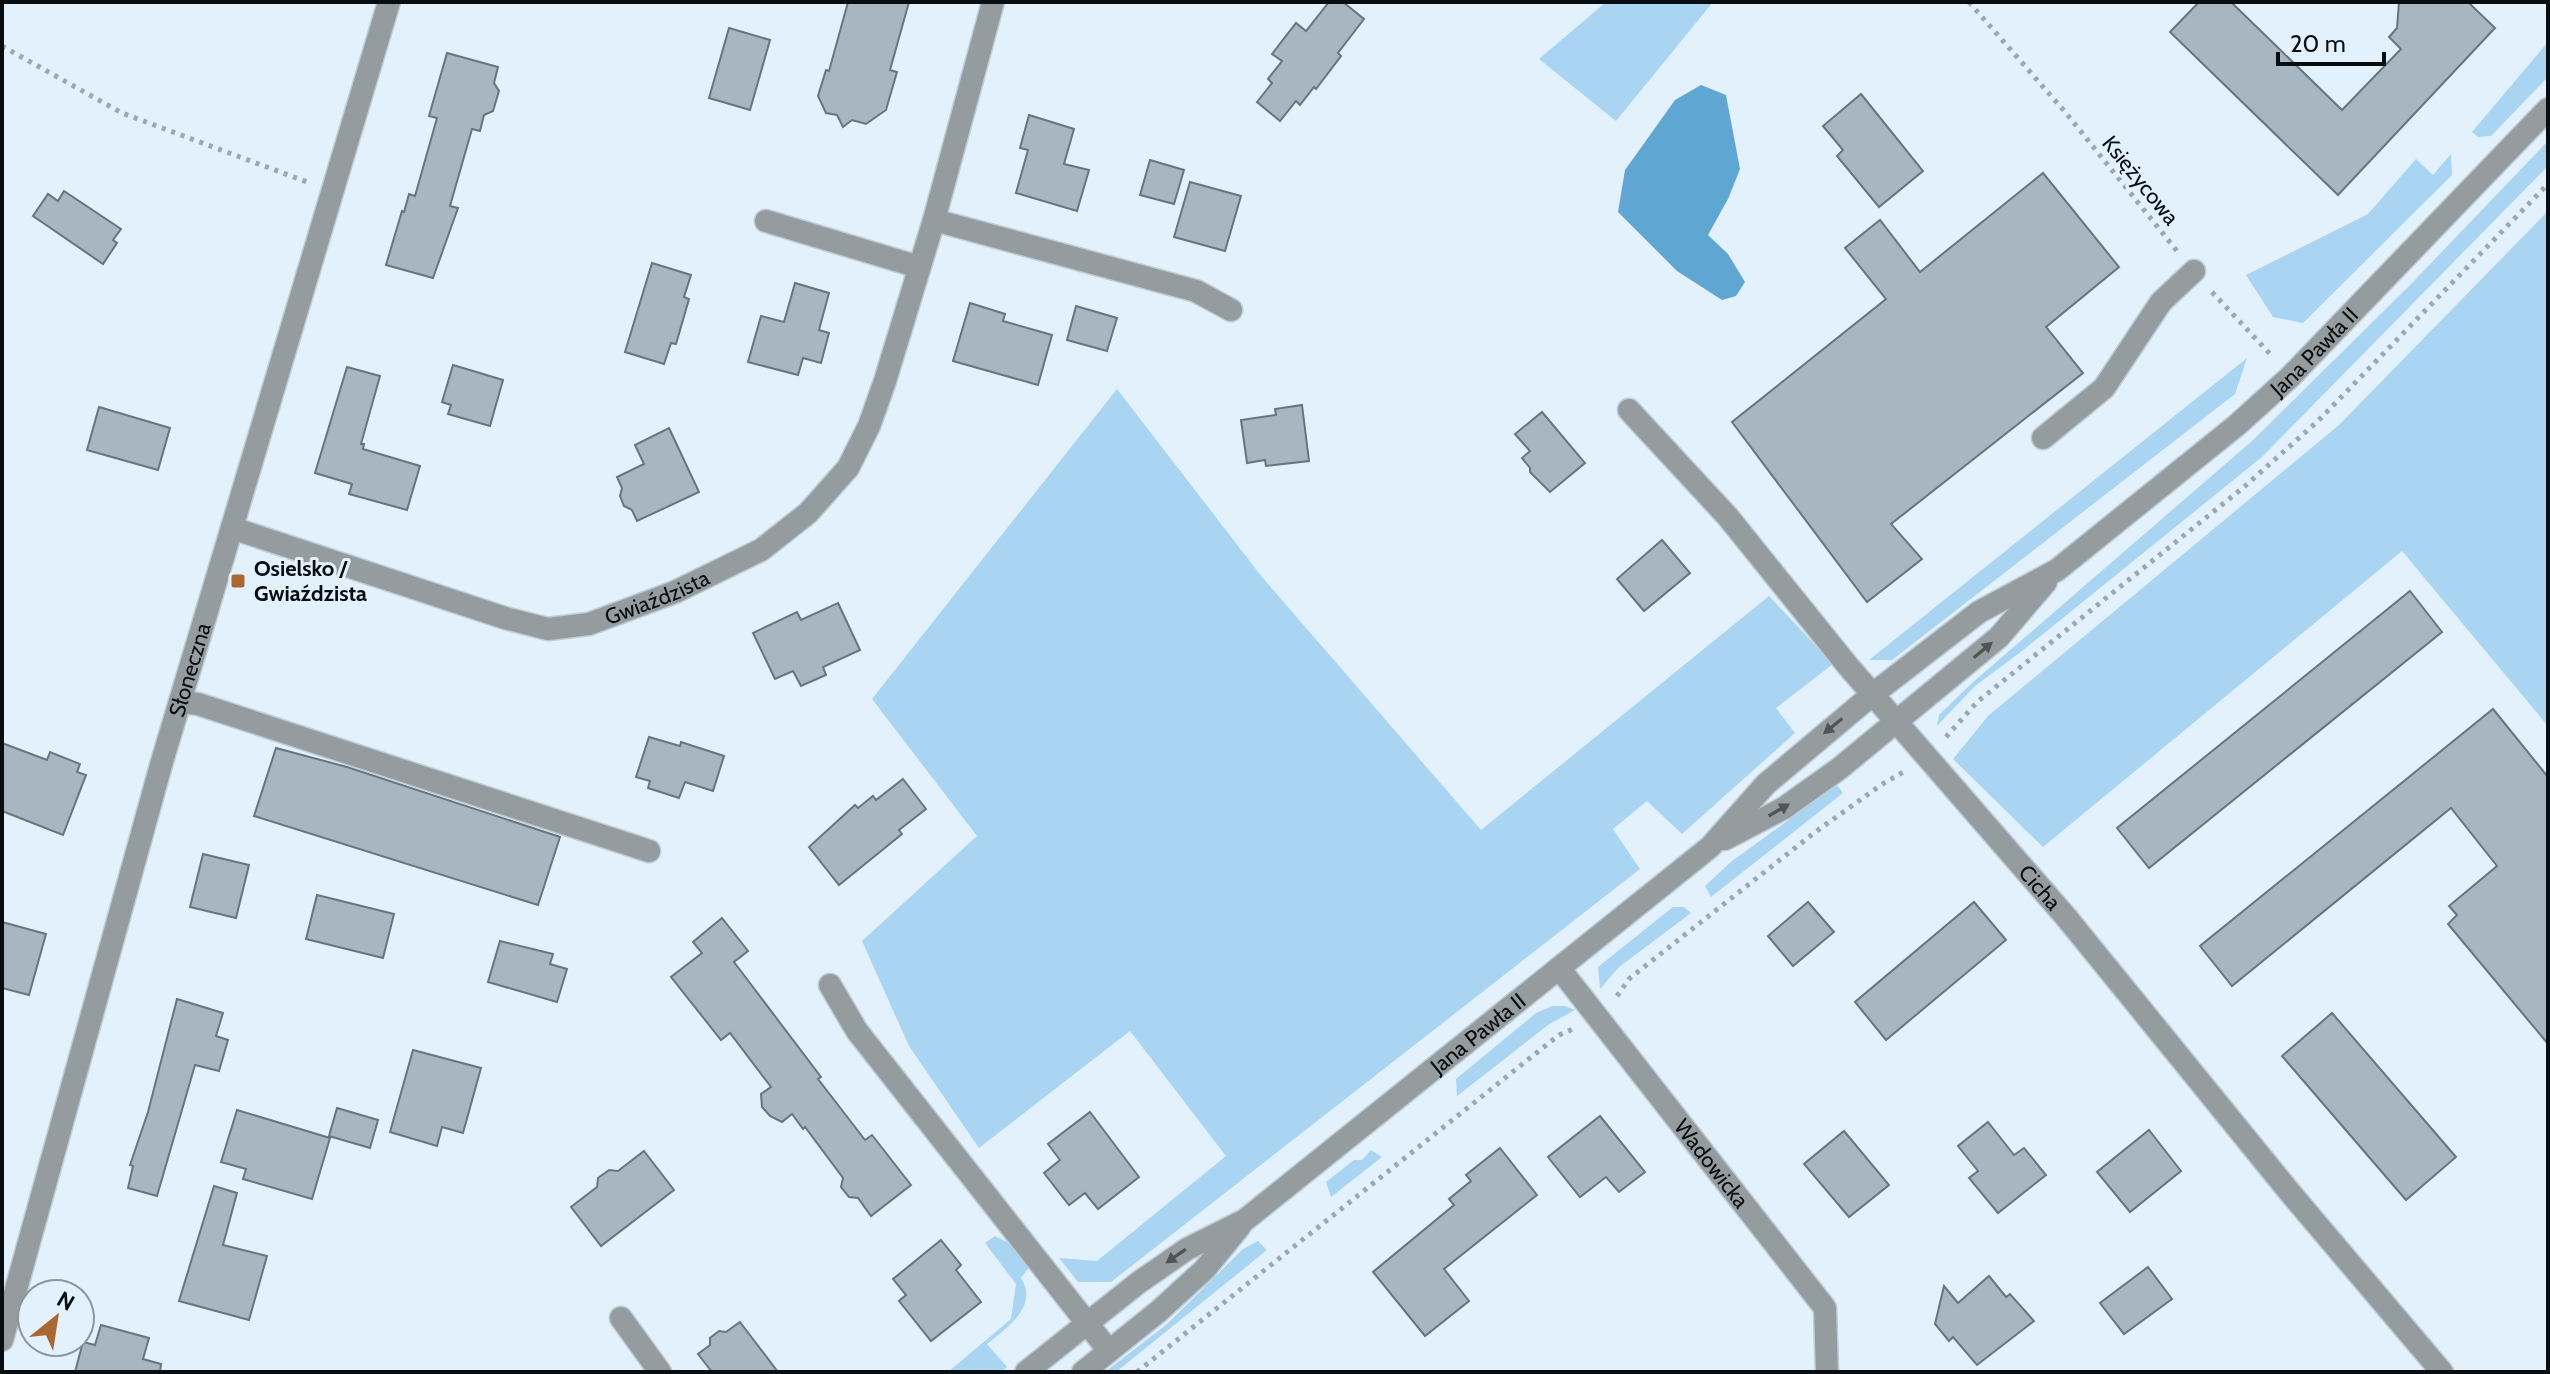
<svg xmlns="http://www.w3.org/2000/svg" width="2550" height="1374" font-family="Cabin,sans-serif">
<rect width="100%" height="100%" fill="#e2f1fc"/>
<g fill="#a9d5f3">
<polygon points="1606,2 1713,2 1616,121 1539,59"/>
<polygon points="2548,42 2548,77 2491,136 2478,137 2472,132"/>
<polygon points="2548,141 2548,166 2262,457 2022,651 1975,686 1937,726 1939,715 1972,683 2252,441 2412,283"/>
<polygon points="2451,154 2452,175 2303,323 2273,317 2246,275 2368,214 2416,159 2433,175"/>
<polygon points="2548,211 2548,726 2402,551 2043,847 1953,759 1988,716 2339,425"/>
<polygon points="2247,358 2235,394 1892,660 1869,660"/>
<polygon points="1117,389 1262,577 1481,830 1769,596 1833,664 1776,708 1795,733 1682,834 1647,801 1613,829 1640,869 1111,1282 1078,1282 1059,1258 1097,1261 1226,1156 1130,1031 979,1148 909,1046 862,941 977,836 872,699"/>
<polygon points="1837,785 1843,793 1711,897 1705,886 1732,861"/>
<polygon points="1673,907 1684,907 1691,913 1619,967 1600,989 1598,967"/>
<polygon points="1552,1006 1565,1006 1575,1010 1548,1025 1457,1096 1456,1079 1536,1013"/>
<polygon points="1371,1150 1382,1157 1331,1197 1326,1182 1354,1160 1362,1160"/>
<path d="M995 1236 1007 1242 1030 1266 1021 1278C1039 1306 1007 1328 987 1344L1007 1367 1001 1372H948L1011 1319 1016 1284 985 1243Z"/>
<polygon points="1258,1241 1267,1250 1116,1372 1105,1372 1167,1324 1243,1249"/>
</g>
<polygon fill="#5fa6d3" points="1701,85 1726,95 1740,169 1728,199 1708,235 1728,254 1745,282 1736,296 1722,300 1677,271 1618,212 1625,170 1675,100"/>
<g fill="#a8b6c1" stroke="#68757f" stroke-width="2">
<polygon points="848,2 909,2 890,70 897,72 886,110 866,124 852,120 843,127 837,115 826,113 818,96 826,70 829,71"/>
<polygon points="1329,2 1343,2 1364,19 1338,53 1341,56 1316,89 1314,87 1300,105 1296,101 1280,121 1257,102 1272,83 1268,79 1282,61 1272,54 1296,23 1306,31"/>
<polygon points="2199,2 2231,2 2342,110 2401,49 2389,37 2397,28 2399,2 2468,2 2495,28 2338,195 2170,32"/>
<polygon points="729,28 770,40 750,110 709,98"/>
<polygon points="447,53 498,67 494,83 499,91 493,111 484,115 480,131 472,129 450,206 458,208 433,278 386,265 402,211 404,212 409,194 415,196 437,118 429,116"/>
<polygon points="1861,94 1923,171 1879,207 1837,156 1843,150 1823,126"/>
<polygon points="1029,115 1074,129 1064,164 1089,170 1077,211 1016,193 1028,150 1020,148"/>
<polygon points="1150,160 1184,170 1174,204 1140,195"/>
<polygon points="2043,173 2119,267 2046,327 2083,373 1891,524 1922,559 1867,602 1732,422 1886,299 1845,248 1880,220 1920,272"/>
<polygon points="1190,182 1241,196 1225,251 1174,237"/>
<polygon points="64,191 121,229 113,240 117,243 103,264 33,216 48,194 58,201"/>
<polygon points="652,263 691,275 684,297 689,299 676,344 671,343 664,364 625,352"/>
<polygon points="795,283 829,293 819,330 829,333 821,363 803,358 798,375 748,362 761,316 784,322"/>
<polygon points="970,303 1005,314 1003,321 1052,335 1038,385 953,361"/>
<polygon points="1076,306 1117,318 1107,351 1067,340"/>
<polygon points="453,365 503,380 490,426 448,414 451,405 442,402"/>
<polygon points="347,367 380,376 361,444 364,444 363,449 420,466 407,510 349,494 352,484 315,473"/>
<polygon points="1302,405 1309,461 1266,466 1265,460 1247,463 1241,420 1276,415 1275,409"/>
<polygon points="99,407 170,428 158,470 87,450"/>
<polygon points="1542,412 1585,463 1550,492 1530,472 1530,468 1522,458 1530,451 1515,434"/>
<polygon points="669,428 699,492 637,521 632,510 624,506 620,496 622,488 617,477 644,464 635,445"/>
<polygon points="1662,540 1690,573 1644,611 1617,579"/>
<polygon points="2410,591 2442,632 2149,868 2117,828"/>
<polygon points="838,603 860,650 823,667 826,675 801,686 793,671 775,679 753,633 797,612 801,620"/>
<polygon points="2493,709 2548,777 2548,1044 2448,924 2457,915 2449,906 2497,866 2451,808 2232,986 2200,946"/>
<polygon points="649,737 680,746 681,742 724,756 713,791 685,782 679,798 648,788 650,781 636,777"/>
<polygon points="2,743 47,760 50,752 80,764 77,772 86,775 63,835 2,811"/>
<polygon points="276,748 347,767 560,837 538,905 254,816"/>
<polygon points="903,779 926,809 899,830 902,834 839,885 809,847 855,805 858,808 873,796 876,800"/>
<polygon points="203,854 249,865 236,918 190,907"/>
<polygon points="317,895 394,914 383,958 306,939"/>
<polygon points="1808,902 1834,932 1793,966 1768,936"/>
<polygon points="1974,902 2006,940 1886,1040 1855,1002"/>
<polygon points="722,918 748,951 734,962 821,1077 818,1079 865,1140 872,1135 911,1185 871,1216 858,1198 849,1197 841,1187 843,1178 805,1127 803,1129 792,1114 782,1122 770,1116 762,1107 761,1094 771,1087 730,1033 721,1040 671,977 702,953 693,942"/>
<polygon points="2,922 46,934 29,995 2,988"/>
<polygon points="500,941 553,954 550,964 567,969 557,1002 488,982"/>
<polygon points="177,999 223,1013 216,1036 228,1040 219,1071 195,1065 157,1196 128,1188 133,1166 130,1165 148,1112"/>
<polygon points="2332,1013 2456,1157 2406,1200 2282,1056"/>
<polygon points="413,1050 481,1068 463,1133 442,1127 437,1146 390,1132"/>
<polygon points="337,1108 378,1120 370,1148 329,1136"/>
<polygon points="237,1110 330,1138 312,1199 243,1179 246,1169 221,1162"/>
<polygon points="1090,1112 1139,1177 1098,1209 1085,1193 1069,1205 1044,1173 1060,1160 1048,1144"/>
<polygon points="1600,1116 1645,1172 1619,1192 1606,1177 1580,1197 1548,1157"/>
<polygon points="1988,1122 2014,1155 2024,1148 2046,1175 1998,1213 1969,1178 1978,1171 1958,1146"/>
<polygon points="2149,1130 2181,1171 2130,1212 2097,1172"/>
<polygon points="1844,1131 1889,1185 1849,1217 1804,1164"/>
<polygon points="1500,1148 1537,1195 1444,1269 1469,1301 1425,1336 1373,1272 1454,1205 1449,1199 1471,1181 1466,1175"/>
<polygon points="644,1151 674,1190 601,1246 571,1207 597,1187 598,1178 609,1170 618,1171"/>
<polygon points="214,1186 237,1193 223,1245 267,1256 249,1320 179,1301"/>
<polygon points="941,1240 961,1265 956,1270 981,1302 931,1341 899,1301 906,1295 893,1279"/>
<polygon points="2148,1267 2172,1299 2124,1334 2100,1303"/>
<polygon points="1989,1276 2006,1297 2010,1294 2034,1321 1977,1365 1953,1337 1949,1341 1935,1324 1944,1286 1958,1303"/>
<polygon points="740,1322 778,1372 712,1372 698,1354 710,1345 710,1338 719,1331 726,1332"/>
<polygon points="101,1325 149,1338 143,1359 161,1364 160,1372 75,1372 83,1342 95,1345"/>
</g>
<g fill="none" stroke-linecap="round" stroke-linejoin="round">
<g stroke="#bfcdd6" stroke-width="25">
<g id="service">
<polyline points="2043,438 2104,388 2161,302 2194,271"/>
<polyline points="180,702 198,704 649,851"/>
<polyline points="830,985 857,1031 1109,1351"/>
<polyline points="621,1318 660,1372"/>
</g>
</g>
<g stroke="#bfcdd6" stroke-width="25">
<g id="minor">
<polyline points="934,220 1196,291 1231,310"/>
<polyline points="766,221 919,267"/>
<path id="s1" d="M1629 410 1728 517 1848 666 2066 917 2292 1195 2442 1372"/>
<path id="s2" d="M232 528 505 618 548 629 589 624 675 592 761 550 808 513 848 468 869 426 885 381 934 220 993 2"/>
<polyline points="1725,839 1784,808 1840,768 1999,637 2046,582"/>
<path id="s3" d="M1559 968 1825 1308 1827 1372"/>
<path id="s4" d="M1026 1372 1138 1283 1187 1249 1245 1220 1710 847 1766 784 1873 694 1979 612 2057 570 2237 425 2290 377 2548 109"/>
<polyline points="1083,1372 1159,1311 1205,1269 1240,1226"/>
</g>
</g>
<g stroke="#bfcdd6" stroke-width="25">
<g id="tertiary">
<path id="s5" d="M2 1340 161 765 389 2"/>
</g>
</g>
<g stroke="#9ca7b0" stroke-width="5" stroke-dasharray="4 6" stroke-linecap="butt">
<polyline points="1969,2 2066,113 2177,251"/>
<polyline points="2,46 122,113 307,182"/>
<polyline points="2212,292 2271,355"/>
<polyline points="1946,737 1977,702 2244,487 2318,421 2548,184"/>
<polyline points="1617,996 1630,978 1814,833 1881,785 1905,771"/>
<polyline points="1137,1372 1530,1058 1559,1035 1573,1029"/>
</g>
<use href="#service" stroke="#959ca0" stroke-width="22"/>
<use href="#minor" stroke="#959ca0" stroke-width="22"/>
<use href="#tertiary" stroke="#959ca0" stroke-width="22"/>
</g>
<defs><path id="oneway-solid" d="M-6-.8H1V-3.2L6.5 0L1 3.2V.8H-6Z" transform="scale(2)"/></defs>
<g fill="#4e5458">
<use href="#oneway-solid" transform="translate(1983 650) rotate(-40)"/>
<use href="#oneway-solid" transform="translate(1833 726) rotate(141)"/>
<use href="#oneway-solid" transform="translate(1779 810) rotate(-30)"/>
<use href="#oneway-solid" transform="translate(1176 1256) rotate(145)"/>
</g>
<rect fill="#a96832" stroke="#e2f1fc" stroke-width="3" x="230" y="573" width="16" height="16" rx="4"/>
<g text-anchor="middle" stroke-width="6" stroke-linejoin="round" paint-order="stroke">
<g font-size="22" fill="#080d11" stroke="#e2f1fc">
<text transform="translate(2141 180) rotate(51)" y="8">Księżycowa</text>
<text dy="8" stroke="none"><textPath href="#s4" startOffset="1648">Jana Pawła II</textPath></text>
<text dy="8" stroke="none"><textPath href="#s2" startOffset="446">Gwiaździsta</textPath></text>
<text dy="8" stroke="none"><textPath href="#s5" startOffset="696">Słoneczna</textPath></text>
<text dy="8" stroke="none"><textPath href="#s1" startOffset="630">Cicha</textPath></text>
<text dy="8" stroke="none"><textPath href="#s4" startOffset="566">Jana Pawła II</textPath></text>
<text dy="8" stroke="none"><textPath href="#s3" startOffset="248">Wadowicka</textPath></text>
</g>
<g font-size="22" font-weight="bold" fill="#080d11" stroke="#e2f1fc" text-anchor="start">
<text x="254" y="576">Osielsko /<tspan x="254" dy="25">Gwiaździsta</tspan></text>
</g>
</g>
<rect width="2550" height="1374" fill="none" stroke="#080d11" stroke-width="8"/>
<g transform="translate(56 1318) rotate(30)"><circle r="38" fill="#e2f1fc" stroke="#8b969e" stroke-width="2"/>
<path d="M0-6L14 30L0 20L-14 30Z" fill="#a96832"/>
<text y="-12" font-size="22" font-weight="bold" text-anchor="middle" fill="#080d11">N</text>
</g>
<path d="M2278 52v12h106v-12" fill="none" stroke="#080d11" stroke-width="4"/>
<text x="2290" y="52" font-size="24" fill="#080d11" stroke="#e2f1fc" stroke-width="6" paint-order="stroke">20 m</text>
</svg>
